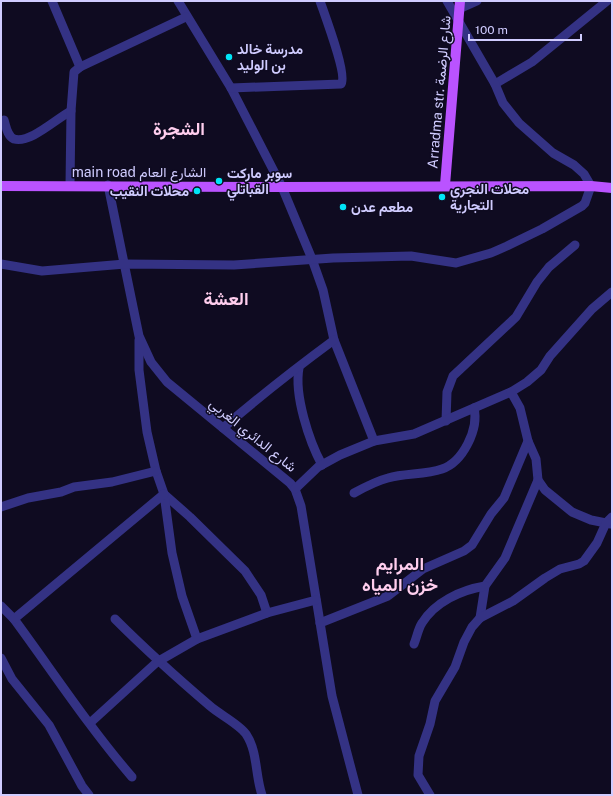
<svg xmlns="http://www.w3.org/2000/svg" width="613" height="796" font-family="'Public Sans',Vazirmatn,sans-serif">
<rect width="100%" height="100%" fill="#0f0b21"/>
<g fill="none" stroke-linecap="round" stroke-linejoin="round">
<g stroke="#343284" stroke-width="9">
<polyline points="52,1 80,67"/>
<polyline points="178,1 231,88 282,187 312,259 323,290 334,340 374,441"/>
<polyline points="459,9 477,1"/>
<polyline points="495,84 532,62 607,1"/>
<path d="M231 88 341 84C348 76 324 13 320 1"/>
<path d="M4 120C6 126 7 136 14 139 30 144 57 118 71 111"/>
<polyline points="70,185 71,111 74,72 80,67 186,17"/>
<polyline points="108,185 139,336 151,362 167,382 290,483 295,489 301,506 332,696 358,795"/>
<polyline points="1,264 42,271 125,264 234,265 333,258 411,256 456,263 491,253 507,246 542,229 582,206 585,203 591,186 584,174 574,165 553,153 519,123 503,103 495,84 447,1"/>
<polyline points="139,340 139,370 147,432 156,471 164,494 190,517 245,571 261,595 267,613"/>
<path d="M299 368C294 395 309 441 322 465"/>
<polyline points="446,421 447,392 453,376 516,317 537,282 549,267 575,245"/>
<path d="M223 428C259 397 296 368 334 340"/>
<polyline points="528,441 536,459 538,480 545,490 572,512 591,520 611,524"/>
<polyline points="295,489 318,467 340,455 374,441 414,434 511,392 527,382 541,370 550,356 592,309 612,292"/>
<path d="M354 493C365 487 376 481 388 478 405 473 425 475 442 469 463 462 479 429 474 408"/>
<polyline points="164,494 172,553 182,596 197,639"/>
<polyline points="1,507 28,498 61,492 74,487 112,482 156,471"/>
<path d="M1 606 14 619C53 672 89 727 132 777"/>
<polyline points="480,618 485,586 505,558 538,480"/>
<polyline points="14,619 164,494"/>
<path d="M115 619C146 650 176 677 210 706 219 714 239 724 246 734 258 752 255 775 262 795"/>
<polyline points="320,623 388,596 423,569 464,551 472,545 491,514 504,498 528,441 520,408 511,392"/>
<path d="M414 644C417 637 418 629 422 623 435 602 461 590 485 586"/>
<polyline points="1,658 12,679 49,725 82,786 89,795"/>
<polyline points="90,723 157,662 197,639 267,613 316,600"/>
<polyline points="430,795 418,775 419,756 430,724 435,701 455,667 464,642 472,627 480,618 513,601 545,578 560,569 579,564 584,561 597,543 606,523 612,517"/>
</g>
<g stroke="#ba53ff" stroke-width="10">
<polyline points="445,185 460,1"/>
<polyline points="1,186 282,187 591,186 612,188"/>
</g>
</g>
<g fill="#00e4f7" stroke="#0f0b21" stroke-width="1.5">
<circle cx="229" cy="57" r="4"/>
<circle cx="219" cy="181" r="4"/>
<circle cx="197" cy="191" r="4"/>
<circle cx="442" cy="197" r="4"/>
<circle cx="343" cy="207" r="4"/>
</g>
<g text-anchor="middle" stroke-width="3" stroke-linejoin="round" paint-order="stroke">
<g font-size="14" font-weight="bold" fill="#d0ccff" stroke="#0f0b21" text-anchor="start">
<text x="237" y="54">مدرسة خالد<tspan x="237" dy="16">بن الوليد</tspan></text>
<text x="227" y="178">سوبر ماركت<tspan x="227" dy="16">القباتلي</tspan></text>
<text x="450" y="194">محلات النجري<tspan x="450" dy="16">التجارية</tspan></text>
<text x="189" y="196" text-anchor="end">محلات النقيب</text>
<text x="351" y="212">مطعم عدن</text>
</g>
<g font-size="14" fill="#d0ccff" stroke="#0f0b21">
<text transform="translate(439 92) rotate(-85)" y="5">Arradma str. شارع الرضمة</text>
<text x="139" y="177">main road الشارع العام</text>
<text transform="translate(253 435) rotate(39)" y="5">شارع الدائري الغربي</text>
</g>
<g font-size="18" font-weight="bold" fill="#ffceee" stroke="#0f0b21">
<text x="179" y="135">الشجرة</text>
<text x="226" y="305">العشة</text>
<text x="400" y="570">المرايم<tspan x="400" dy="21">خزن المياه</tspan></text>
</g>
</g>
<rect width="613" height="796" fill="none" stroke="#d0ccff" stroke-width="4"/>
<path d="M469 34v6h112v-6" fill="none" stroke="#d0ccff" stroke-width="2"/>
<text x="475" y="34" font-size="12" fill="#d0ccff" stroke="#0f0b21" stroke-width="3" paint-order="stroke">100 m</text>
</svg>
